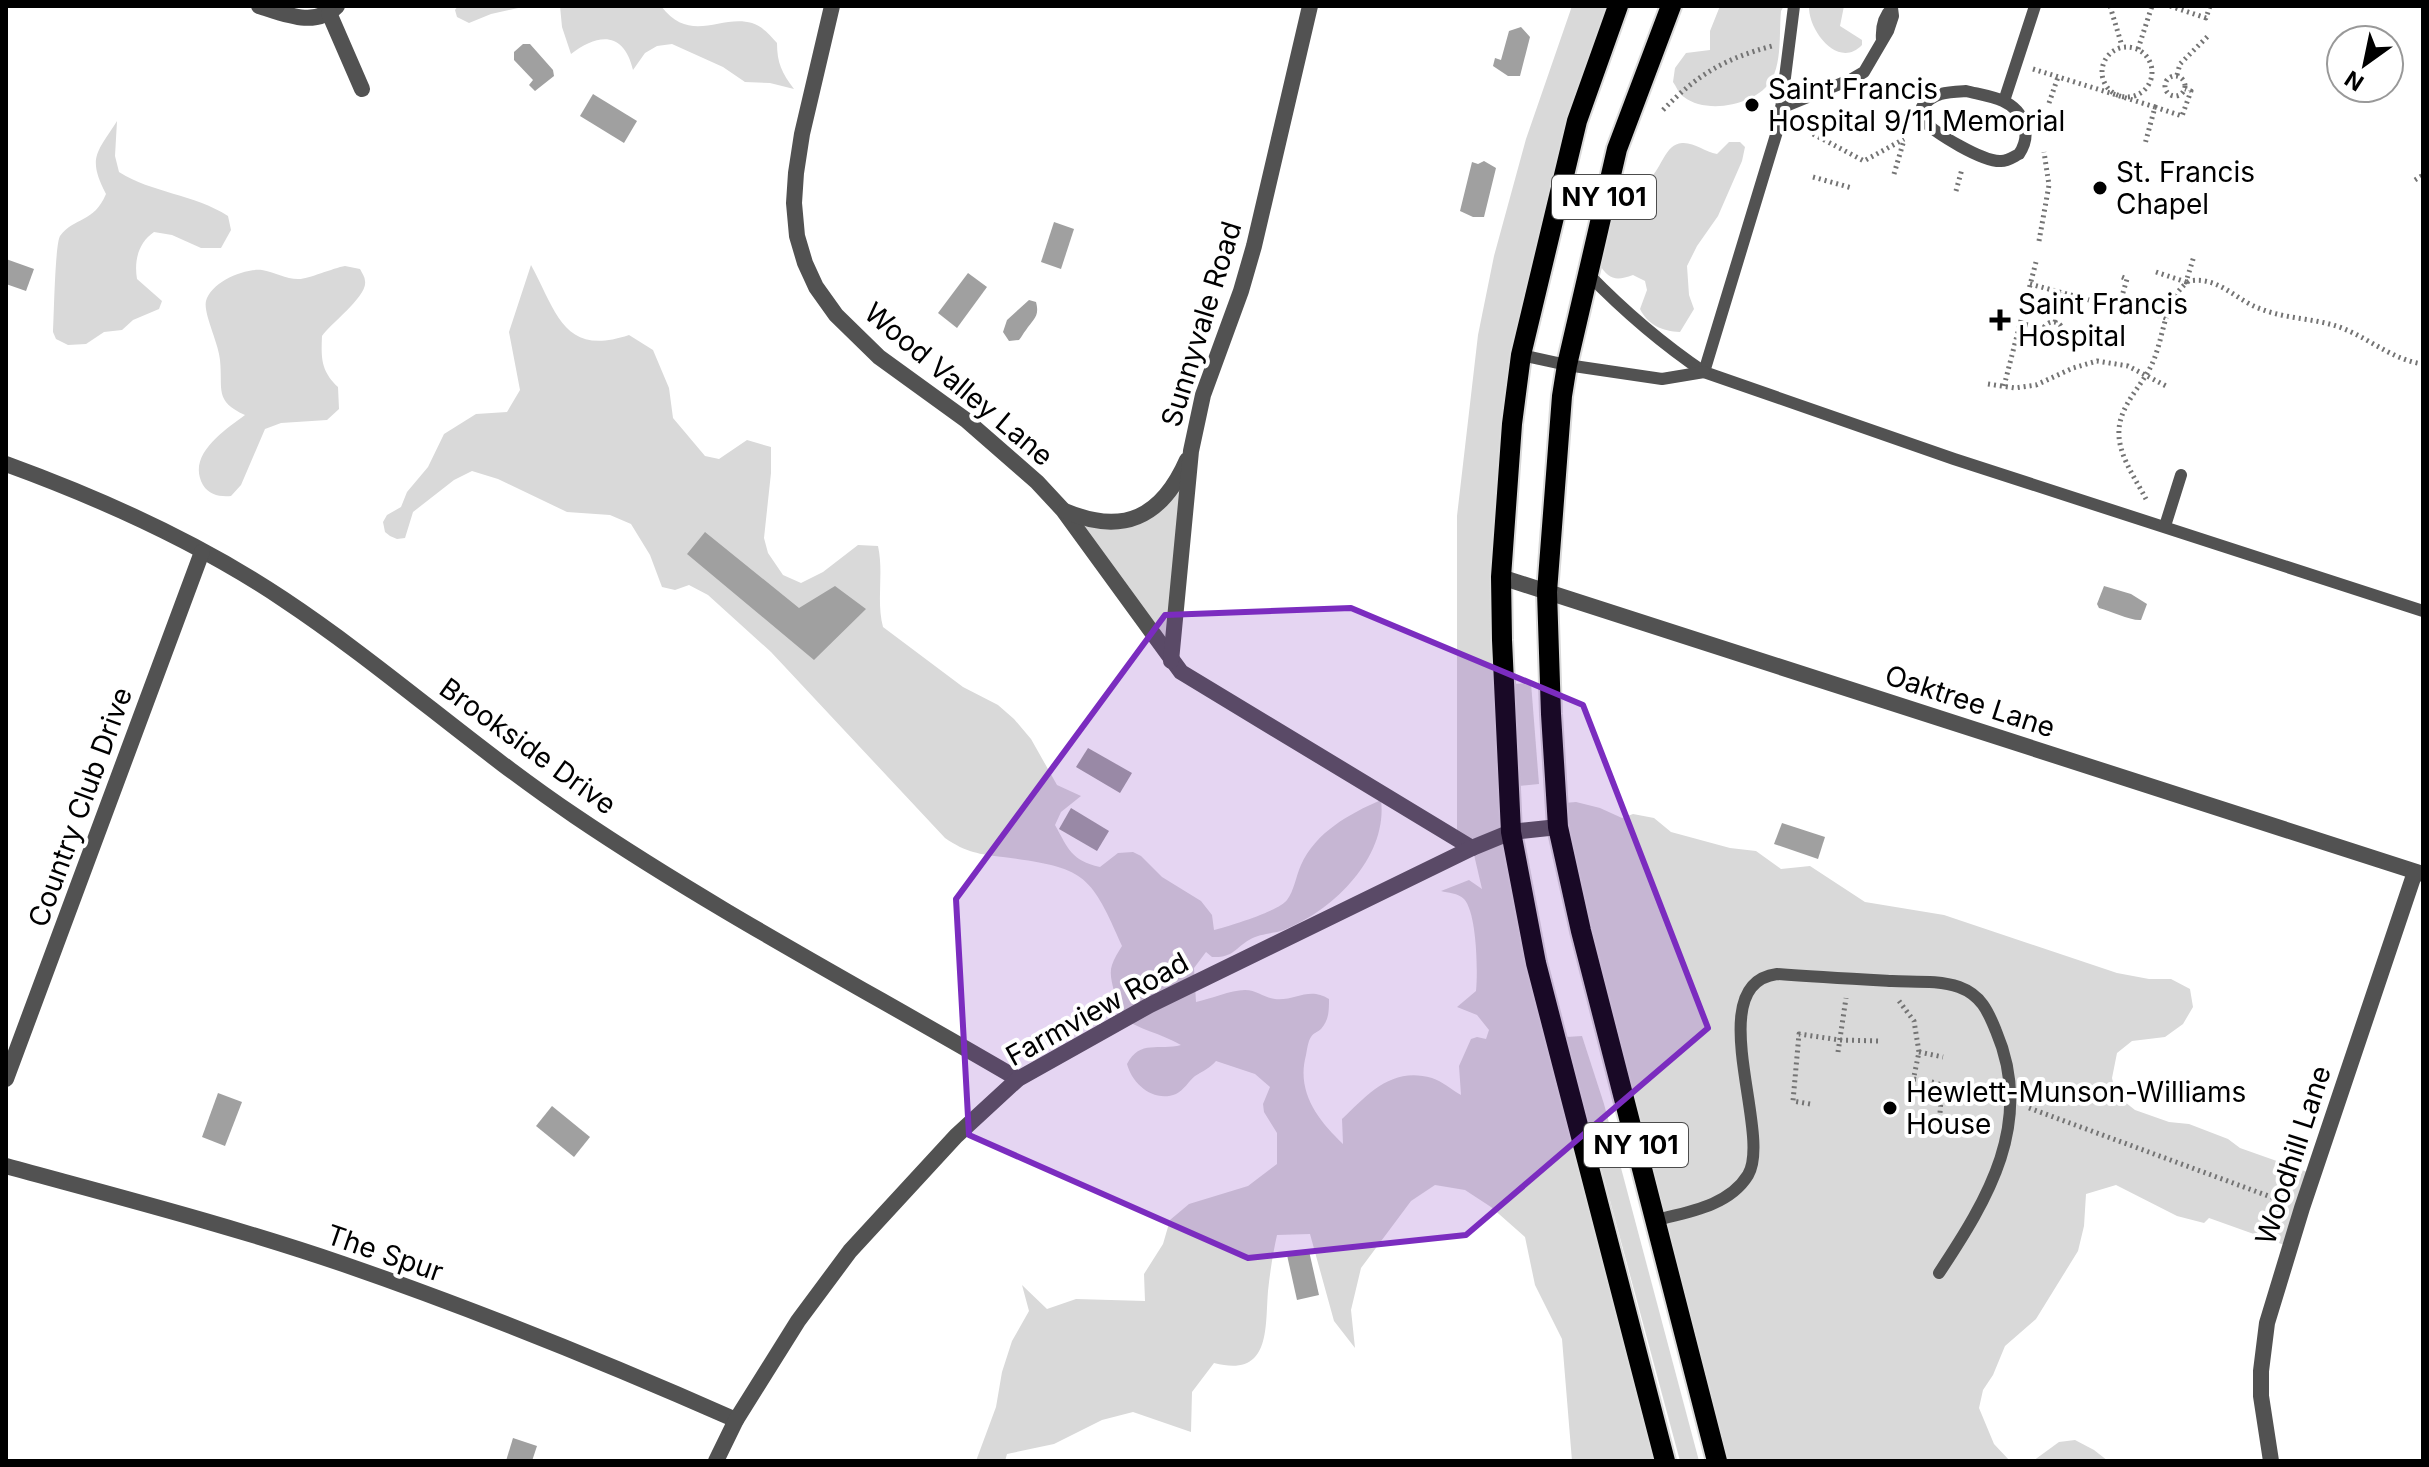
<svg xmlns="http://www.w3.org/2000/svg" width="2429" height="1467" font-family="Inter,sans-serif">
<rect width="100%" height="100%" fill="#fff"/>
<g fill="#d9d9d9">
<polygon points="458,6 527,6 491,14 469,23 457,17 455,10"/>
<path d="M560 6H661C691 45 720 14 752 23 762 26 770 35 777 43 777 63 782 73 794 89L770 83 745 82 723 67 672 44 657 46 645 53 633 70C624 31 598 33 571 54L562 27Z"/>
<path d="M1572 6H1618L1521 353 1496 584 1511 832 1665 1461H1572L1562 1339 1535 1285 1525 1237 1491 1207 1465 1190 1435 1185 1411 1201 1361 1268 1351 1310 1355 1348 1334 1321 1310 1234 1277 1235C1273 1253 1270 1272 1268 1291 1265 1329 1271 1378 1214 1363L1192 1392 1191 1432 1133 1412 1102 1420 1054 1444 1007 1454 1005 1461H976L996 1407 1002 1372 1012 1341 1029 1311 1022 1285 1047 1309 1076 1299 1145 1301 1144 1274 1163 1244 1170 1220 1189 1204 1248 1186 1277 1164V1133L1264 1112 1263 1104 1270 1087 1255 1074 1216 1061C1210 1068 1203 1071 1195 1076 1189 1081 1184 1090 1176 1094 1154 1103 1132 1084 1127 1064 1140 1039 1159 1051 1181 1045 1158 1032 1138 1030 1117 1014 1119 997 1107 979 1112 965 1114 959 1118 952 1122 946 1090 872 1084 868 1003 857 979 854 967 853 945 838L771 652 708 595 689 585 675 590 662 587 650 555 631 524 610 515 567 512 498 479 472 471 454 480 413 512 405 538 397 539 390 536 385 532 383 522 387 515 401 507 407 492 428 467 444 434 476 414 507 412 520 390 509 332 531 265C557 313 564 357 629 335L653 350 669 388 673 418 705 456 719 459 747 440 771 447V473L764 538 768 553 783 575 801 583 823 572 858 545 878 546C884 574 876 600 883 627L963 687 998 705 1014 719 1031 739 1057 785 1081 796 1061 812 1055 825C1069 850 1071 860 1100 867L1118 853 1133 852 1141 856 1162 877 1201 901 1212 915 1214 930C1229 926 1279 911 1287 900 1294 891 1296 876 1301 865 1316 832 1349 814 1381 800 1388 857 1334 910 1284 930 1273 934 1260 933 1249 940 1234 949 1233 958 1212 957L1206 952 1194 968 1196 1002C1211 999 1230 990 1245 990 1257 990 1264 998 1275 999 1296 1001 1309 986 1329 999 1329 1011 1329 1020 1321 1029 1318 1032 1313 1033 1311 1037 1308 1041 1307 1050 1306 1055 1296 1092 1318 1120 1343 1144L1342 1119C1368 1094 1392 1066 1432 1078 1442 1081 1452 1090 1461 1095L1459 1066 1471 1039 1477 1037 1486 1039 1489 1030 1477 1015 1457 1007 1476 991C1478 972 1477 913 1464 899 1458 893 1448 893 1441 891L1469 880 1482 889 1472 846 1457 836V516L1478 335 1494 256 1526 139Z"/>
<path d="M1720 6H1784L1781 11C1779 32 1782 60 1772 79 1758 105 1707 115 1684 97 1679 94 1676 86 1673 82L1675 68 1686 53 1710 50V31Z"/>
<path d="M1809 6H1844L1840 26 1862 40V45C1838 70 1808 30 1809 6Z"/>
<path d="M117 121 115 156 119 172C152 193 194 194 228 216L231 230 221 248H201L172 235 154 232C138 243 134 261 137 279L162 301 159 309 133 320 122 330 104 332 86 344 68 345 56 339 53 332C54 315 55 245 60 236 74 217 94 223 106 194 87 157 97 153 117 121Z"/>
<path d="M1729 142H1740L1745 147 1742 161 1718 216 1697 246 1687 266 1689 295 1694 309 1680 332C1662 331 1648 325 1640 309L1647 290 1645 281 1633 275C1616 281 1609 280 1599 264 1604 237 1610 205 1634 187 1639 183 1646 182 1650 178 1662 168 1665 144 1682 143 1694 142 1705 152 1717 154Z"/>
<path d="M345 266 360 269C362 273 365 277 365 281 368 296 331 323 322 336 321 358 321 371 338 387L339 409 327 420 281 423 265 429 241 485 231 496C220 497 209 495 203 485 186 455 225 430 245 415 214 401 223 390 220 360 219 344 203 313 206 301 211 282 244 268 262 270 274 272 286 279 298 279 306 280 333 268 345 266Z"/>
<polygon points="1183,468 1171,661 1063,510 1138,518"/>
<polygon points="1531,683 1539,784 1519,786 1511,684"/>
<polygon points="1576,802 1600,808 1622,818 1633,814 1654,818 1671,832 1730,848 1756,851 1781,869 1810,866 1865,902 1944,915 2117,973 2149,979 2171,979 2190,989 2193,1007 2183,1024 2165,1037 2132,1041 2117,1053 2112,1078 2116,1095 2135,1110 2169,1122 2189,1124 2228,1139 2240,1148 2313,1174 2290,1247 2209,1218 2204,1223 2177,1216 2116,1185 2086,1194 2084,1226 2078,1251 2036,1319 2005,1346 1993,1375 1983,1390 1979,1408 1994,1444 2010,1461 1717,1461 1581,931 1564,803"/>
<polygon points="1582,1036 1604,1104 1699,1461 1680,1461 1566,1037"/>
<polygon points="2075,1440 2094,1450 2108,1461 2033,1461 2059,1442"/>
</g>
<g fill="#a0a0a0">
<polygon points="1521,27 1530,37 1520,76 1508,76 1493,66 1495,58 1501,60 1509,31"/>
<polygon points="523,44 530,44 553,70 554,76 535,91 529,85 533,80 514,60 514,52"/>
<polygon points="593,94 637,121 624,143 580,116"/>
<polygon points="1484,161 1496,168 1484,217 1473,217 1460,211 1472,162 1478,164"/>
<polygon points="1054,222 1074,229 1061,269 1041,262"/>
<polygon points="6,259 34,269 26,291 6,284"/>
<polygon points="968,273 987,287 957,328 938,313"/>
<path d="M1029 300 1036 302C1040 317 1033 319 1026 330 1023 333 1022 337 1019 340L1009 341 1003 332 1007 320Z"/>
<polygon points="705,532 799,608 835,586 866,609 814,660 687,554"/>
<path d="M2104 586 2131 594 2147 604 2141 620C2131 621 2110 611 2099 608L2097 604Z"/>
<polygon points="1088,748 1132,773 1120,793 1076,767"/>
<polygon points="1071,808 1109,831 1097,851 1059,829"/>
<polygon points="1782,823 1825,837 1818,859 1774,844"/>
<polygon points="218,1093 242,1102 225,1146 202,1137"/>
<polygon points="552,1106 590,1137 574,1157 536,1126"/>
<polygon points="1309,1251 1319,1295 1297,1300 1287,1255"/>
<polygon points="513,1438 537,1446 532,1461 506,1461"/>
</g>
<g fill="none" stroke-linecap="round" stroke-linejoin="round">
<g stroke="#dbdbdb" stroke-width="24">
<g id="primary">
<polyline points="1618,6 1577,121 1521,355 1512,424 1501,577 1502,640 1511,832 1536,963 1665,1461"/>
<polyline points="1671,6 1617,149 1567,365 1562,396 1547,592 1551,714 1558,827 1581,931 1717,1461"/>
</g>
</g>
<g stroke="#747474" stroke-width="5" stroke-dasharray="2 4" stroke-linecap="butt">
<polyline points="2110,6 2122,46"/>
<polyline points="2170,6 2206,18 2210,6"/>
<circle cx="2127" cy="72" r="25"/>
<polyline points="2138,49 2152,6"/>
<polyline points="2033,69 2155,107 2145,144"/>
<polyline points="2177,75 2180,64 2208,36"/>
<circle cx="2175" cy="86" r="10"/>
<polyline points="2049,103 2058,77"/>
<polyline points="2155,107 2182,116 2191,91 2185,89"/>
<path d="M1663 110C1698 74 1724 59 1772 46"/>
<polyline points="2045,127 2053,130"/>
<polyline points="1813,134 1864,161 1904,139"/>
<polyline points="1894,174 1904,140"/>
<polyline points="1813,177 1852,188"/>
<polyline points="2415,180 2423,175"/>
<polyline points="1956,191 1962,169"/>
<polyline points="2039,241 2049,185 2044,152"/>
<polyline points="2156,272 2186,282 2194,256"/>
<polyline points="2122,277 2127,279 2122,296 2125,303 2166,318"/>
<polyline points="2030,284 2089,300"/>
<polyline points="2055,322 2063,293"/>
<circle cx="2053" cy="332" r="10"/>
<polyline points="2020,323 2043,329"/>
<polyline points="2062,335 2078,339"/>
<polyline points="1988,384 2015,388 2036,385 2073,368 2097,361 2128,366 2168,387"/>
<polyline points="2004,386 2036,262"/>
<path d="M2146 499C2136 480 2120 457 2119 436 2117 407 2141 388 2152 364 2165 336 2163 300 2189 281 2219 276 2235 300 2261 309 2286 319 2314 318 2339 327 2368 337 2392 360 2423 364"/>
<polyline points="1899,1001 1914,1021 1919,1052 1912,1086"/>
<polyline points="1838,1052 1846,998"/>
<polyline points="1919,1052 1943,1057"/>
<polyline points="1914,1079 1937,1083 1942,1086 1940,1113"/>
<polyline points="1810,1104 1793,1101 1799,1034 1840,1040 1880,1041"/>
<polyline points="2029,1108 2282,1201"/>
</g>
<g stroke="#525252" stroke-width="12">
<polyline points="1794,6 1779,125 1704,372 1954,459 2423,611"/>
<path d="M1966 91C1978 94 1992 96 2003 101 2025 111 2032 135 2019 154 2013 157 2008 161 2001 161 1983 162 1936 134 1923 120L1922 107C1934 92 1948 92 1966 91Z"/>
<polyline points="2004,101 2035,6"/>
<path d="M1781 108 1852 79 1864 72 1888 31 1893 16 1892 8C1883 17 1881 27 1882 40"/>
<path d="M1588 274C1624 311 1661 343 1704 372"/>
<polyline points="1521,355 1567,365 1662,379 1704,372"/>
<polyline points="2165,526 2181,475"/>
<path d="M1656 1220C1688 1212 1729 1206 1748 1175 1773 1134 1700 984 1777 974 1815 977 1854 979 1892 981 1913 982 1939 980 1959 987 1981 995 1988 1011 1996 1031 2035 1122 1988 1199 1939 1273"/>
</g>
<g stroke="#525252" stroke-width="16">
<path d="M259 6C285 14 315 28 337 6"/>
<polyline points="832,6 802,134 796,173 794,203 797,236 805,263 816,287 836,315 879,357 966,420 1037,482 1063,510 1181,672 1472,848"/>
<polyline points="329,13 362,89"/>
<path d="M6 464C102 499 198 542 283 599 384 666 474 748 575 816 717 912 870 992 1018 1079"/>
<path d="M1065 511C1124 536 1162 517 1187 460"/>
<polyline points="1501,577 2423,874"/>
<polyline points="1171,661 1191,451 1203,395 1241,291 1254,246 1310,6"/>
<polyline points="6,1079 202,552"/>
<path d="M6 1166C119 1197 232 1226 343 1264 476 1310 607 1363 736 1420"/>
<polyline points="716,1461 736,1420 798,1321 850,1251 956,1136 1018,1079 1150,1005 1472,848 1511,832 1558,827"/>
<polyline points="2271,1461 2261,1396 2261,1371 2267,1323 2302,1208 2415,872"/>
</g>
<use href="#primary" stroke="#000" stroke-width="20"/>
</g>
<path fill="#7b2cbf" fill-opacity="0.2" stroke="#7b2cbf" stroke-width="6" stroke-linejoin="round" d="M1351 608 1583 705 1708 1028 1466 1235 1248 1258 969 1135 956 899 1165 615Z"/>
<g fill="#000" stroke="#fff" stroke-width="3">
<circle cx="1752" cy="105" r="8"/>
<circle cx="2100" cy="188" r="8"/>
<path d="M1996 308h8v8h8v8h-8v8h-8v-8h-8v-8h8z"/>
<circle cx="1890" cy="1108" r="8"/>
</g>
<g text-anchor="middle" stroke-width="8" stroke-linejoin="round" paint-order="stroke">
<g fill="#fff" stroke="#4c4c4c" stroke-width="2">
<rect x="1552" y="175" width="104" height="44" rx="6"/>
<rect x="1584" y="1123" width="104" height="44" rx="6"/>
</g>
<g font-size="26" font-weight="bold" fill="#000">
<text x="1604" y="206">NY 101</text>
<text x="1636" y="1154">NY 101</text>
</g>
<g font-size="28" fill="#000" stroke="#fff" text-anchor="start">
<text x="1768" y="99">Saint Francis<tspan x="1768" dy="32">Hospital 9/11 Memorial</tspan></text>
<text x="2116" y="182">St. Francis<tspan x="2116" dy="32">Chapel</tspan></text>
<text x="2018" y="314">Saint Francis<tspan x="2018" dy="32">Hospital</tspan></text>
<text x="1906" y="1102">Hewlett-Munson-Williams<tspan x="1906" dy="32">House</tspan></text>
</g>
<g font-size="28" fill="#000" stroke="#fff">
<text transform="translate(1201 324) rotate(-73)" y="10">Sunnyvale Road</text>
<text transform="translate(959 384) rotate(40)" y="10">Wood Valley Lane</text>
<text transform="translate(1970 701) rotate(18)" y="10">Oaktree Lane</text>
<text transform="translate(528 746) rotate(36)" y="10">Brookside Drive</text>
<text transform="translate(80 807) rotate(-70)" y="10">Country Club Drive</text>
<text transform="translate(1097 1009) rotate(-29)" y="10">Farmview Road</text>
<text transform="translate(2293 1155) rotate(-72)" y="10">Woodhill Lane</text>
<text transform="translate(385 1253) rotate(19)" y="10">The Spur</text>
</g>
</g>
<rect width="2429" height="1467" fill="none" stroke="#000000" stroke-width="16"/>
<g transform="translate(2365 64) rotate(213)"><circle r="38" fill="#ffffff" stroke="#999999" stroke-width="2"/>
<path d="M0-6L14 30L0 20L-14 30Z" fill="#000000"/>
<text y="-12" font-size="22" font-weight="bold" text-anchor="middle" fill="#000000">N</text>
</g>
</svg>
